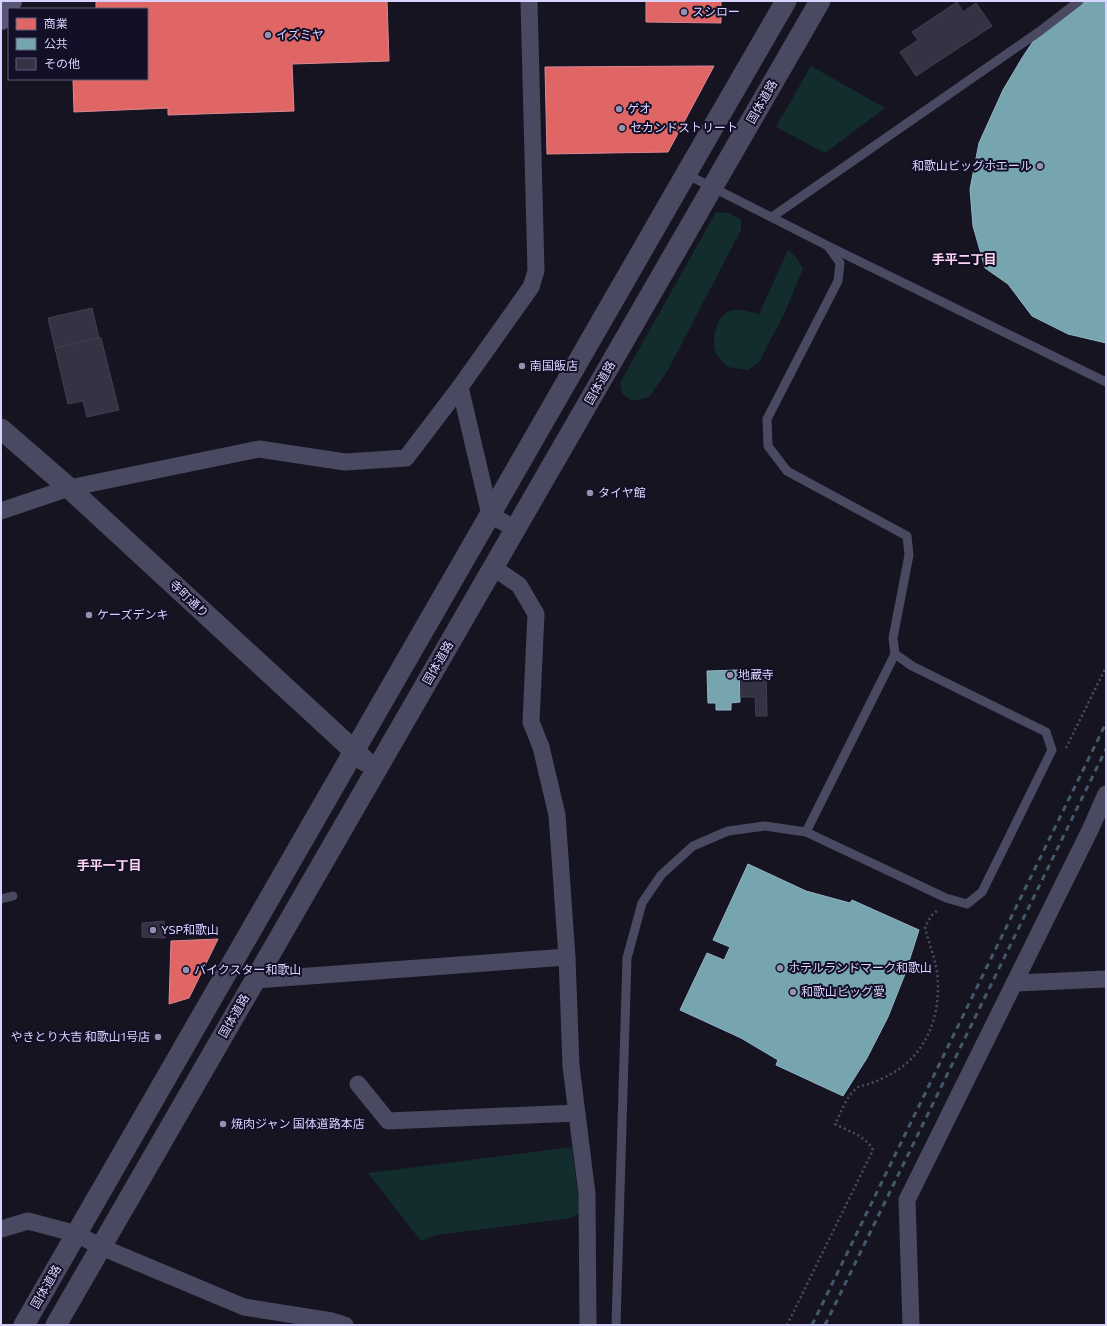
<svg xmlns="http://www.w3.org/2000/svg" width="1107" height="1326" font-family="Commissioner,'Noto Sans JP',sans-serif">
<rect width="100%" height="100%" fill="#161421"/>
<g fill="#132c2d">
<polygon points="811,66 885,108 825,153 776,127"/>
<polygon points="716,212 730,213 741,220 741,230 668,370 649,397 632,401 622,393 620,383"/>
<path d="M788 250 796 257 803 269 785 312 759 362 748 370 727 367C724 363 720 359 717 355 710 342 716 316 730 311 738 308 751 312 759 314Z"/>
<polygon points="572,1147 580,1213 571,1218 436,1235 421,1241 368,1173"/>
</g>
<g fill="#e06666" stroke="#de8794">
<polygon points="96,1 387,1 389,61 292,64 294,111 168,115 168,108 74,112 73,79 147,79 147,9 96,9"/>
<polygon points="646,1 721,1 721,23 646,22"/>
<polygon points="714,66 668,152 547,154 545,67"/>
<polygon points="218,939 189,998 169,1004 171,941"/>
</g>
<g fill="#76a5af" stroke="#94b3c7">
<polygon points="1079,1 1106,1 1106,343 1068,334 1032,316 1008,284 985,268 973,226 970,189 979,143 1003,90 1022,58 1040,31"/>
<polygon points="739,670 740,702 731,703 731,710 716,710 716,703 708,703 707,671"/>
<polygon points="748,864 806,891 850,903 852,900 919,930 905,974 888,1017 867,1058 843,1096 776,1065 778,1060 741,1038 680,1010 707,953 724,960 730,947 713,940"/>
</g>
<g fill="#343243" stroke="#433f54">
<polygon points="957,2 963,12 976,3 992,26 916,76 900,52 918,40 912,32"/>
<polygon points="92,308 99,338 55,348 48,318"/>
<polygon points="99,338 101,338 119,410 87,417 83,401 68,404 55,348"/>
<polygon points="766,669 767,716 756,716 755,697 741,697 741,670"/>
<polygon points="164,921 165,938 142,937 142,923"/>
</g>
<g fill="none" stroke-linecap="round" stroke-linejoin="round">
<g stroke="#44505f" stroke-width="2.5" stroke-dasharray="2 3" stroke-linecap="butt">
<polyline points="1066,748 1106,667"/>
<path d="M787 1325 873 1150C866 1136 848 1131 835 1124 841 1113 846 1096 857 1088 861 1085 867 1085 871 1083 878 1081 885 1077 891 1074 928 1054 942 1012 937 972 935 957 928 942 925 927L931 916 938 910"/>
</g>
<g stroke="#4a4962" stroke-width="9">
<polyline points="772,217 1040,31 1079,1"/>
<polyline points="830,247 1106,382"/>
<polyline points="806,832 895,654"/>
<polyline points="1,899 13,896"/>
<polyline points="616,1325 627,958 642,903 661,875 693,846 728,831 765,826 806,832 946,898 967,904 982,892 1052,750 1046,732 912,666 895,654 893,638 909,555 907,536 787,471 768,446 767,419 838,281 840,263 828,246 686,174"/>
</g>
<g stroke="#4a4962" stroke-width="17">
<polyline points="1,511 69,488 259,449 345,462 406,458 460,387"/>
<polyline points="516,529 490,515 460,387 531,287 536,271 529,1"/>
<polyline points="494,568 519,585 536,614 531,722 541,747 557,815 567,957 571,1066 587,1194 588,1325"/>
<polyline points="255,980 567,957"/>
<polyline points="1014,983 1106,979"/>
<polyline points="358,1084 388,1121 577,1113"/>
<polyline points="1,1229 28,1221 77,1234 101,1247 244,1307 332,1321 345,1325"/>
<polyline points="911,1325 907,1200 1091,828 1106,794"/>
</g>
<g stroke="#4a4962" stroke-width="21">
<polyline points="1,429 69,488 365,761"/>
<polyline points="24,1325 686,174 786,1"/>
<polyline points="56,1325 820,1"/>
</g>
<polyline stroke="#575674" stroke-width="22" points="1,19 11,1"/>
<g stroke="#43596b" stroke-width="3" stroke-dasharray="6 5" stroke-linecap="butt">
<polyline points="812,1325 1106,723"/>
<polyline points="825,1325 1106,749"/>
</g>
</g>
<g fill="#9591b1" stroke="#130f26" stroke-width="1.5">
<circle cx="684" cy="12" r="4"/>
<circle cx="268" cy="35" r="4"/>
<circle cx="619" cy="109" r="4"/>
<circle cx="622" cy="128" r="4"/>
<circle cx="1040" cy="166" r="4"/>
<circle cx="522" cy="366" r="4"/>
<circle cx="590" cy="493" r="4"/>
<circle cx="89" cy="615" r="4"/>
<circle cx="730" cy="675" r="4"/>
<circle cx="153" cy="930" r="4"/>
<circle cx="780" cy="968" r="4"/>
<circle cx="186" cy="970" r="4"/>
<circle cx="793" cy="992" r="4"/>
<circle cx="158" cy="1037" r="4"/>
<circle cx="223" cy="1124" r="4"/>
</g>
<g text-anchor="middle" stroke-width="4" stroke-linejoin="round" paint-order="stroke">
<g font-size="12" fill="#d9d4ff" stroke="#130f26" text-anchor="start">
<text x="692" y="16">スシロー</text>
<text x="276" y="39">イズミヤ</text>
<text x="627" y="113">ゲオ</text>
<text x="630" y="132">セカンドストリート</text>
<text x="1032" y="170" text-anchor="end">和歌山ビッグホエール</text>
<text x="530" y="370">南国飯店</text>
<text x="598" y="497">タイヤ館</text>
<text x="97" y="619">ケーズデンキ</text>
<text x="738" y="679">地蔵寺</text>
<text x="161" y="934">YSP和歌山</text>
<text x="788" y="972">ホテルランドマーク和歌山</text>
<text x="194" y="974">バイクスター和歌山</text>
<text x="801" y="996">和歌山ビッグ愛</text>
<text x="150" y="1041" text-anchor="end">やきとり大吉 和歌山1号店</text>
<text x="231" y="1128">焼肉ジャン 国体道路本店</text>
</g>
<g font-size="12" fill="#d9d4ff" stroke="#130f26">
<text transform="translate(762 102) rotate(-60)" y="4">国体道路</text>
<text transform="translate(600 383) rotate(-60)" y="4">国体道路</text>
<text transform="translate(189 599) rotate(43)" y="4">寺町通り</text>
<text transform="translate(438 663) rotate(-60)" y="4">国体道路</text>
<text transform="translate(234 1016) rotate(-60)" y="4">国体道路</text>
<text transform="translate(46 1287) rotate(-60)" y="4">国体道路</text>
</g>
<g font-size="13" font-weight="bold" fill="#ffd6f0" stroke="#130f26">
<text x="964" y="264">手平二丁目</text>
<text x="109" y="870">手平一丁目</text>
</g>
</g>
<rect width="1107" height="1326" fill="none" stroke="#d9d4ff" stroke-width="4"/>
<rect x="8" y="8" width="140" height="72" fill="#130f26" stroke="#625e7d"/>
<rect x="16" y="18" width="20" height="12" fill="#e06666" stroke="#625e7d"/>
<text x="44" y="28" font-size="12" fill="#d9d4ff">商業</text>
<rect x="16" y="38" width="20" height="12" fill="#76a5af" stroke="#625e7d"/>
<text x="44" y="48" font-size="12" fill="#d9d4ff">公共</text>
<rect x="16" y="58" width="20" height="12" fill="#343243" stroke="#625e7d"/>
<text x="44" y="68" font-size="12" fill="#d9d4ff">その他</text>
</svg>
